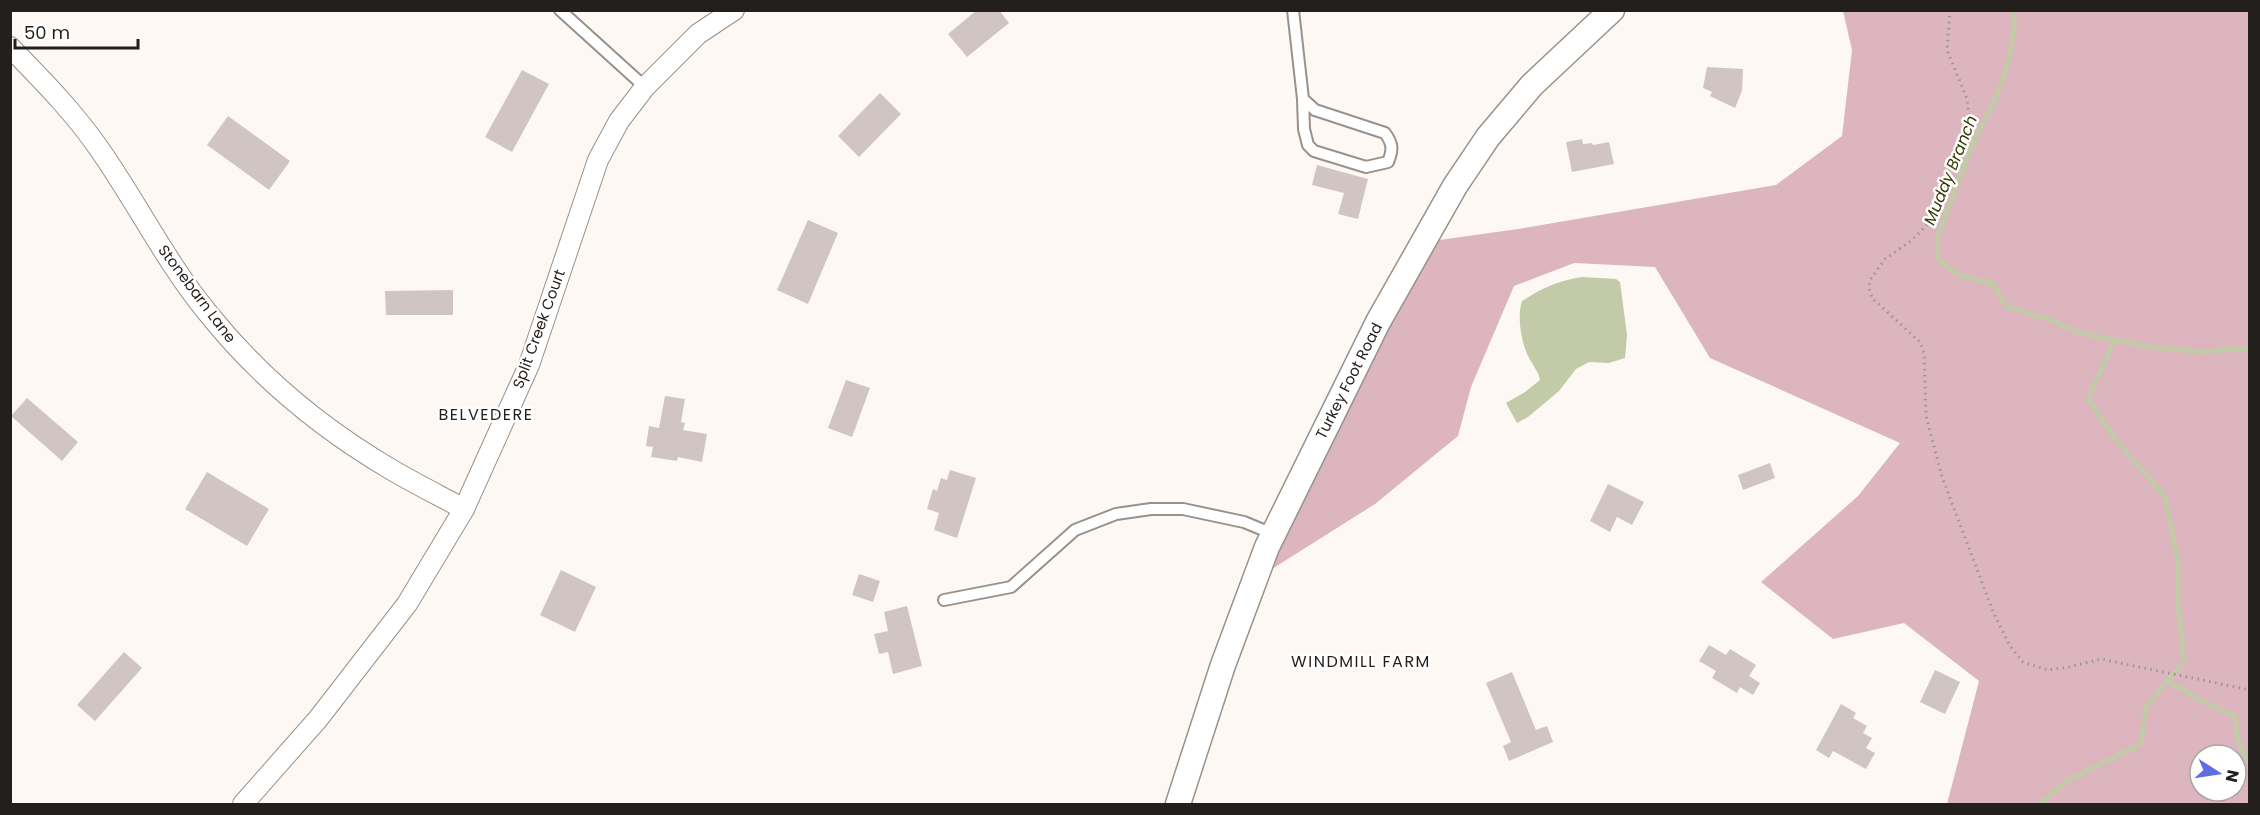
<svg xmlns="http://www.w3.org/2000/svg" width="2260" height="815" font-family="Poppins,sans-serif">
<rect width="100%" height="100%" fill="#fef8f4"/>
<path fill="#dcb5bf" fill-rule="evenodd" d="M1843 11H2249V804H1947L1979 681 1904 623 1833 639 1761 582 1858 496 1900 443 1710 358 1655 267 1574 263 1514 286 1471 387 1458 436 1375 504 1253 581 1425 242 1518 229 1776 185 1842 136 1852 50ZM2200 755H2236V791H2200Z"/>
<path fill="#c3caa7" d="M1582 277 1616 279 1620 282 1627 335 1625 358 1609 363 1589 362 1576 369 1559 391 1528 417 1517 423 1506 403 1525 392 1540 380C1538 370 1531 363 1527 354 1521 339 1517 317 1522 301 1542 288 1557 281 1582 277Z"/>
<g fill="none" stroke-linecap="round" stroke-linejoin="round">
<g stroke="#c3caa7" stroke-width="5">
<polyline points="2014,10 2014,27 2009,60 1996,98 1973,143 1937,238 1938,260 1959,275 1992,283 2007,307 2048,319 2080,333 2150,347 2204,352 2250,348"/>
<path d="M2168 681 2202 701 2235 716C2236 731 2238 751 2250 761"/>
<polyline points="2040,804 2065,782 2141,744 2146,707 2184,661 2178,604 2178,562 2165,497 2113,436 2088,399 2114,341"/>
</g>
</g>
<g fill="#d1c5c3">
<polygon points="977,10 999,10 1009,23 967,57 948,34"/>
<polygon points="1707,67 1743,69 1742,91 1735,108 1710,96 1712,92 1703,88"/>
<polygon points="522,70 549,84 512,152 485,137"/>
<polygon points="880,93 901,114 859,157 838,136"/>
<polygon points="228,116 290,161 269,190 207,145"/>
<polygon points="1582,139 1583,144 1592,143 1593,145 1609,142 1614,164 1572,172 1566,142"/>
<polygon points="1317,165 1368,179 1358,219 1338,214 1344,193 1312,185"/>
<polygon points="808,220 838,233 808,304 777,290"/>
<polygon points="453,290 453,315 386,315 385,291"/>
<polygon points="846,380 870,388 852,437 828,428"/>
<polygon points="665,396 685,399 681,422 685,423 683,430 707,434 702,462 678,457 677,461 651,457 653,447 646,446 649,426 659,428"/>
<polygon points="27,398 78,442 62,461 11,416"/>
<polygon points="1770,463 1775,478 1743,490 1738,475"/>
<polygon points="950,470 976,478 957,538 934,530 939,513 927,509 933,489 937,491 941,478 947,480"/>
<polygon points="207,472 269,509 247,546 185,509"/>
<polygon points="1608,484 1644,502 1632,525 1617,517 1610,532 1590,521"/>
<polygon points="561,570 596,587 575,632 540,615"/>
<polygon points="859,574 880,581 873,602 852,595"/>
<polygon points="907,606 922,666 893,674 888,652 879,654 874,634 888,631 884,612"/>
<polygon points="1709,645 1726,655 1730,649 1756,665 1749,676 1760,683 1753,695 1740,687 1737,693 1712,678 1716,671 1699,661"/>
<polygon points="124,652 142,668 95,721 77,705"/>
<polygon points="1935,670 1960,682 1945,714 1920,702"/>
<polygon points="1512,672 1536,730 1547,726 1553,742 1509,761 1503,746 1511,742 1486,683"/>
<polygon points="1841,704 1856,713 1853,718 1867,726 1863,733 1872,738 1866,748 1875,753 1866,769 1833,751 1829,758 1816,750"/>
</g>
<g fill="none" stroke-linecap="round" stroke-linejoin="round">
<g stroke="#99918a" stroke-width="14">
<g id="service">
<polyline points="560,10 645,87"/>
<path d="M1293 10 1303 99 1304 129 1308 145 1314 151 1366 167 1388 162C1393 150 1393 144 1385 133L1315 110 1303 99"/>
<polyline points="944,600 1011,587 1075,530 1116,514 1151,509 1183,509 1244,522 1273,534"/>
</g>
</g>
<g stroke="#99918a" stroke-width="22">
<g id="minor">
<path d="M10 47C42 80 74 112 100 150 137 203 166 262 207 312 258 376 322 429 392 470 416 484 440 496 464 509"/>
<polyline points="243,804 318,719 407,604 464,509 529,365 598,160 619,121 645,87 698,34 734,10"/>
</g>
</g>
<g stroke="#99918a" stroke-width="27">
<polyline id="tertiary" points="1178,804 1223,665 1267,547 1378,322 1455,186 1488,137 1532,85 1612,10"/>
</g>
<polyline stroke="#9b9693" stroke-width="3" stroke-dasharray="1.5 4.5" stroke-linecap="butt" points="1950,10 1947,50 1967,99 1969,115 1961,151 1949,170 1942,202 1926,226 1911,241 1885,259 1870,280 1869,288 1872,298 1920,342 1924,353 1926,416 1942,477 1994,614 2010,646 2023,662 2048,670 2069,667 2101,659 2250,690"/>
<use href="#service" stroke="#fff" stroke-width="10"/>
<use href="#minor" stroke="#fff" stroke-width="20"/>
<use href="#tertiary" stroke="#fff" stroke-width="24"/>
</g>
<g text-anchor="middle" stroke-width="5" stroke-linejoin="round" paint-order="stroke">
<g font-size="15" fill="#221f1d" stroke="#fff">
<text transform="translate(197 294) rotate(53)" y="5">Stonebarn Lane</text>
<text transform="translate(539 329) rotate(-70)" y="5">Split Creek Court</text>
<text transform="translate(1349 381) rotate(-63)" y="5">Turkey Foot Road</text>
</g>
<g font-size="16" font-style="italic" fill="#323900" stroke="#fff">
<text transform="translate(1950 170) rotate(-68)" y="6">Muddy Branch</text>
</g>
<g font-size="16" letter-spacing="1.5" fill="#221f1d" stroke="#fff">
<text x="486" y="420">BELVEDERE</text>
<text x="1361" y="667">WINDMILL FARM</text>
</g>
</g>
<rect width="2260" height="815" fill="none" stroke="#221f1d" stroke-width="24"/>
<g transform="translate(2218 773) rotate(102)"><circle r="28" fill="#ffffff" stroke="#a7a5a5" stroke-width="1.5"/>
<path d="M0-4.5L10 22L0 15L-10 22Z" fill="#5d6de4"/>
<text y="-9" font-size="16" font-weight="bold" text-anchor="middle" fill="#221f1d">N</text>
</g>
<path d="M15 39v9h123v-9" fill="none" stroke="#221f1d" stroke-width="3"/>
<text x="24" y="39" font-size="18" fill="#221f1d" stroke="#ffffff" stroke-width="4.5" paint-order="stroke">50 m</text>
</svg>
